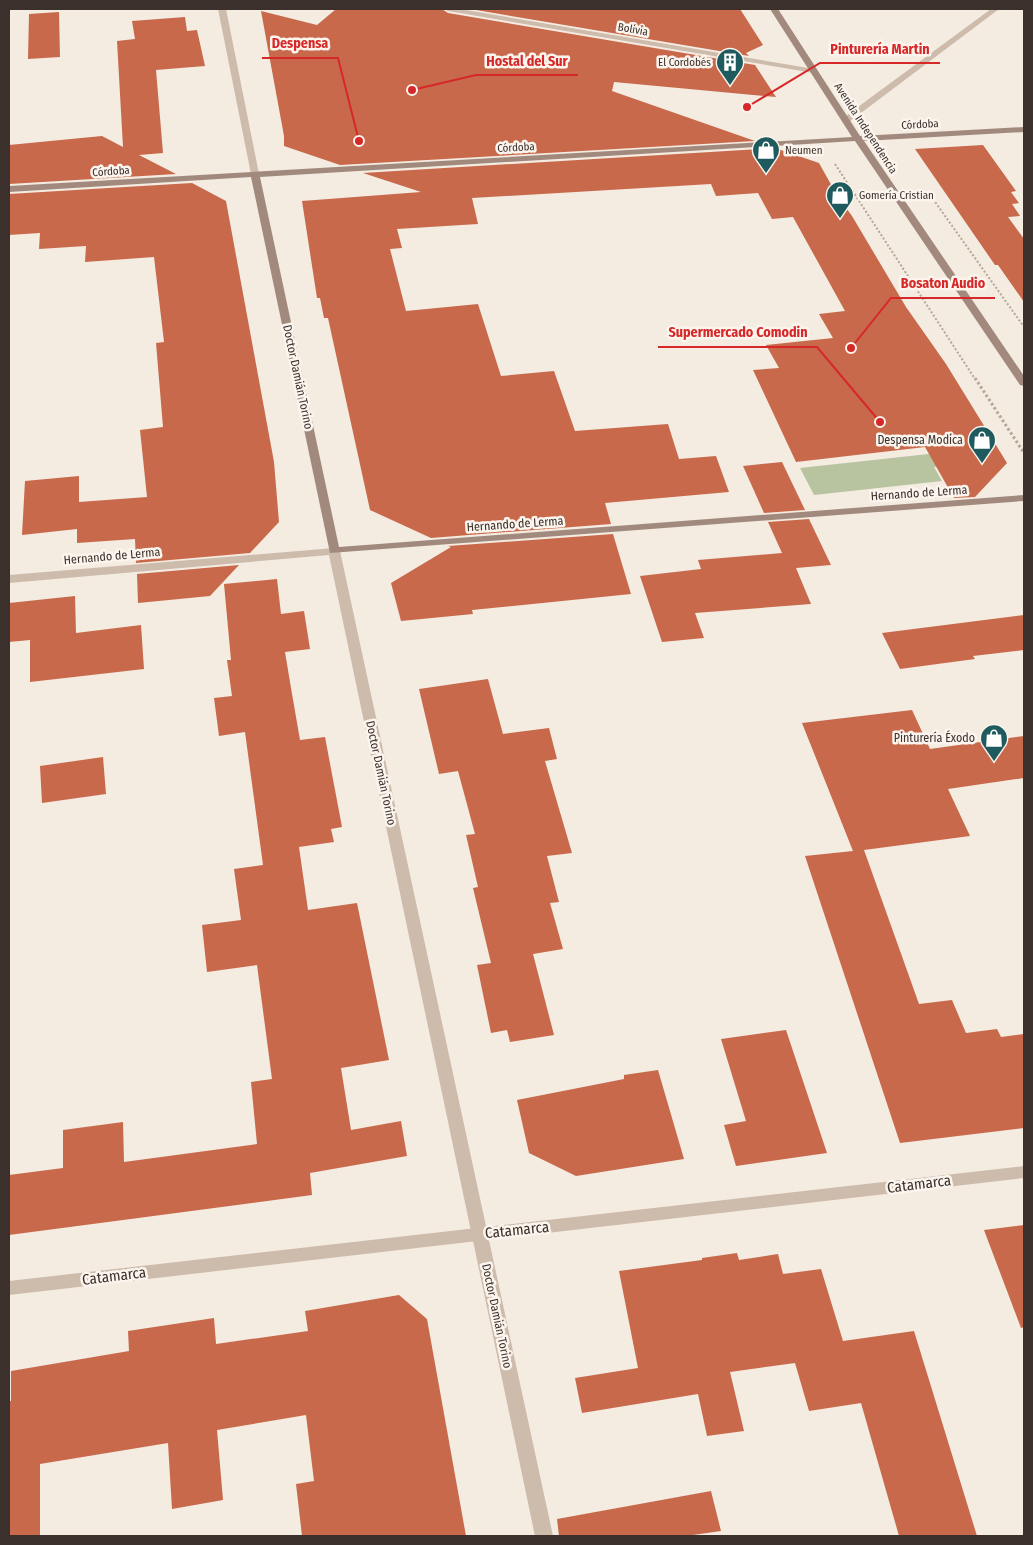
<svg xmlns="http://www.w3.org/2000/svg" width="1033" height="1545" font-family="'Fira Sans Condensed',sans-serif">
<rect width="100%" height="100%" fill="#f4ebe1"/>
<polygon fill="#b8c4a0" points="947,452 955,464 934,467 942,481 814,495 800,468"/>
<g fill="#c8694b">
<polygon points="336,9 442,9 448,13 755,65 776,97 614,82 612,91 755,141 340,165 284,146 284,136 261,11 317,25"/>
<polygon points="470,9 740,9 763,45 746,53 749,56"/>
<polygon points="59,12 60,57 28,59 29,14"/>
<polygon points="185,17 187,31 197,30 205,66 156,70 163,153 139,155 176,174 9,184 9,145 102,136 123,147 117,41 135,39 132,21"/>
<polygon points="983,145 1016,191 1011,192 1019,203 1012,204 1020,216 1008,217 1024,239 1024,302 998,265 995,265 915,149"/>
<polygon points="775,148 819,163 838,197 852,216 906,307 946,364 1007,463 975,497 954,498 925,447 796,462 753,370 779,368 766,345 833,338 819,314 845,311 793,217 772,219 758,193 716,196 711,184 472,198 478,224 397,229 402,248 390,249 406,311 478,304 501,376 554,371 575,431 668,424 679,459 716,456 729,492 605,503 611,524 431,538 370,510 328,318 324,318 320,298 317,298 302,201 421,192 363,173"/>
<polygon points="192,183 226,201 274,462 279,522 250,553 136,563 135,539 77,543 77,529 22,535 25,481 79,476 79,502 147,497 140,430 163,427 156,343 164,342 154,257 85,262 86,246 39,249 40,233 9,235 9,194"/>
<polygon points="782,462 805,510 764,513 743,466"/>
<polygon points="809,519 831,565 796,568 811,604 695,613 704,638 662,642 640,576 701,569 698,560 782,553 768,522"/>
<polygon points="613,534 631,594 472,610 473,614 401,621 391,583 451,547 448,546"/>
<polygon points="239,565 210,596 138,603 137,574"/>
<polygon points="277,579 281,614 304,611 310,649 285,652 291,688 300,740 325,737 342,827 331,829 334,842 299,847 308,910 357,903 389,1060 341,1068 351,1130 401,1121 407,1156 310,1173 312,1195 9,1235 9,1175 63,1168 63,1130 123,1122 124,1162 257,1144 251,1082 272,1079 257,965 207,972 202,925 241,920 234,869 263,865 245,732 219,736 214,698 232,696 227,660 231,660 224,584"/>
<polygon points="75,596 76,633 141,625 144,669 30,682 30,640 9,642 9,603"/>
<polygon points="1024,615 1024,650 973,656 975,659 900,669 882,633"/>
<polygon points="488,679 503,734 549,728 557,759 545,761 572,853 547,856 559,902 550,903 563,949 533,954 554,1035 510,1042 507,1030 491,1033 477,965 491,963 473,888 478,887 466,835 475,834 458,771 439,774 419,689"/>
<polygon points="912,710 930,749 1024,736 1024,778 948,789 970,836 864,850 919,1004 952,1000 966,1033 997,1029 1001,1037 1024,1034 1024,1128 900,1143 805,856 853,851 802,723"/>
<polygon points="103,757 106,794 42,803 40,766"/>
<polygon points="786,1030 827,1153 736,1166 724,1125 746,1121 721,1039"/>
<polygon points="658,1070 684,1159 576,1176 529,1153 517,1100 624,1079 624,1075"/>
<polygon points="1024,1225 1024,1327 1021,1328 984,1230"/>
<polygon points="737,1253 739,1260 778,1254 783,1274 821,1269 843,1341 914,1331 977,1536 899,1536 861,1403 809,1411 795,1363 730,1372 744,1431 707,1436 698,1394 582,1413 575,1378 638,1368 619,1271 702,1260 702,1258"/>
<polygon points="399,1295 427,1319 466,1536 302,1536 296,1484 314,1481 306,1415 217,1430 223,1500 172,1509 168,1443 40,1464 40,1536 9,1536 9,1401 11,1401 11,1371 129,1351 128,1331 214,1318 216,1344 308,1331 305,1311"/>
<polygon points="711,1491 721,1531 686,1536 559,1536 557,1519"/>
</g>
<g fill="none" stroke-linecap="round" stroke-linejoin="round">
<g stroke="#b9a596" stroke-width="2" stroke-dasharray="2 2" stroke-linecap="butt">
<polyline points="835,164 975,379"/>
<polyline points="933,199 1024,327"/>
</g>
<polyline stroke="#b9a596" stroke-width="3" stroke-dasharray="2.5 2.5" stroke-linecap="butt" points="975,378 1024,453"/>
<g fill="#cdbbac" fill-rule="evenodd">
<polygon points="218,9 226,9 259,174 255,177 251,174"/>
<polygon points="444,9 460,9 814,69 818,71 814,73 448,11"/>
<polygon points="991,9 999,9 849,122 843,122 843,118"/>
<polygon points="334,548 340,551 553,1536 535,1536 329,555 9,583 9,575"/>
</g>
<polygon fill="#cdbbac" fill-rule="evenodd" points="1024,1166 1024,1178 9,1295 9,1281"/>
<polygon fill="#a18a7d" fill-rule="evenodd" points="770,9 778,9 860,136 1024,127 1024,132 864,141 1024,376 1024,386 1020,385 855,141 260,177 339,547 1024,495 1024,501 330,553 251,177 9,192 9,186 852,137"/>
</g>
<defs>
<g id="building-pin" transform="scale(1.4375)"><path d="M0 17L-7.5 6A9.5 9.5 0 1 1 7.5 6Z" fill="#1f5a5e" stroke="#fbf5ee"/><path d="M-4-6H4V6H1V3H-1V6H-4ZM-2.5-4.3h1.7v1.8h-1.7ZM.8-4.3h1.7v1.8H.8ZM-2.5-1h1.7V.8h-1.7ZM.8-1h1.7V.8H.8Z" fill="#fff"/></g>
<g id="shop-pin" transform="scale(1.4375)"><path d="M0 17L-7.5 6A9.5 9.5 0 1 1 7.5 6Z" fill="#1f5a5e" stroke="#fbf5ee"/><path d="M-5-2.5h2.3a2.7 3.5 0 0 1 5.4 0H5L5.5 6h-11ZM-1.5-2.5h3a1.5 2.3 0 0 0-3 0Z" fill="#fff"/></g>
</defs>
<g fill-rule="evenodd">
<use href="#building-pin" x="730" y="62"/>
<use href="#shop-pin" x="766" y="150"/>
<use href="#shop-pin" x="840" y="195"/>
<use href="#shop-pin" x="982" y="440"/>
<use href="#shop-pin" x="994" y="738"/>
</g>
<g text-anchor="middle" stroke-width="5" stroke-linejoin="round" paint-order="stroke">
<g font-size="11" fill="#3b302b" stroke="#fbf5ee">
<text transform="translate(633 29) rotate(10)" y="4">Bolivia</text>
<text transform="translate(920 124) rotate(-3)" y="4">Córdoba</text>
<text transform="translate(866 128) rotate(57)" y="4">Avenida Independencia</text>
<text transform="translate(516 147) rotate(-3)" y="4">Córdoba</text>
<text transform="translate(111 171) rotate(-4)" y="4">Córdoba</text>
</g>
<g font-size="11" fill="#3b302b" stroke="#fbf5ee" text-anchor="start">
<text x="711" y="66" text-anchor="end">El Cordobés</text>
<text x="785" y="154">Neumen</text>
<text x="859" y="199">Gomería Cristian</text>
</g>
<g font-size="12" fill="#3b302b" stroke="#fbf5ee">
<text transform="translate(298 377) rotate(78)" y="4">Doctor Damián Torino</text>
<text transform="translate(919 493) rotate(-4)" y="4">Hernando de Lerma</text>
<text transform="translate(515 524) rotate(-4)" y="4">Hernando de Lerma</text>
<text transform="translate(112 556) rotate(-5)" y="4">Hernando de Lerma</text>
<text transform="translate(381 773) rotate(78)" y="4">Doctor Damián Torino</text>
<text transform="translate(497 1316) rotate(78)" y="4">Doctor Damián Torino</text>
</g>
<g font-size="12" fill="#3b302b" stroke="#fbf5ee" text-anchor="end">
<text x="963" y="444">Despensa Modica</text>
<text x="975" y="742">Pinturería Éxodo</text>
</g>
<g font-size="15" fill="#3b302b" stroke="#fbf5ee">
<text transform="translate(919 1184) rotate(-7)" y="5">Catamarca</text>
<text transform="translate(517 1230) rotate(-6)" y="5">Catamarca</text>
<text transform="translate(114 1276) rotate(-7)" y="5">Catamarca</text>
</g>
</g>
<path fill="none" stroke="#d62828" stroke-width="2" d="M359 141L338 58H262M747 107L820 63H940M412 90L476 75H578M851 348L891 298H995M880 422L817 347H658"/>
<g fill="#d62828" stroke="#fbf5ee" stroke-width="2">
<circle cx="359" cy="141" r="5"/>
<circle cx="747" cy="107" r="5"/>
<circle cx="412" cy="90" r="5"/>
<circle cx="851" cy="348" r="5"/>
<circle cx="880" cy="422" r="5"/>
</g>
<g font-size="14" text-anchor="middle" font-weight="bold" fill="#d62828" stroke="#fbf5ee" stroke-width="5" stroke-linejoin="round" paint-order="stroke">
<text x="300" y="48">Despensa</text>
<text x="880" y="54">Pinturería Martin</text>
<text x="527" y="66">Hostal del Sur</text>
<text x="943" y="288">Bosaton Audio</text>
<text x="738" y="337">Supermercado Comodin</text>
</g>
<rect width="1033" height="1545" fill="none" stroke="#3b302b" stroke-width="20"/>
</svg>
